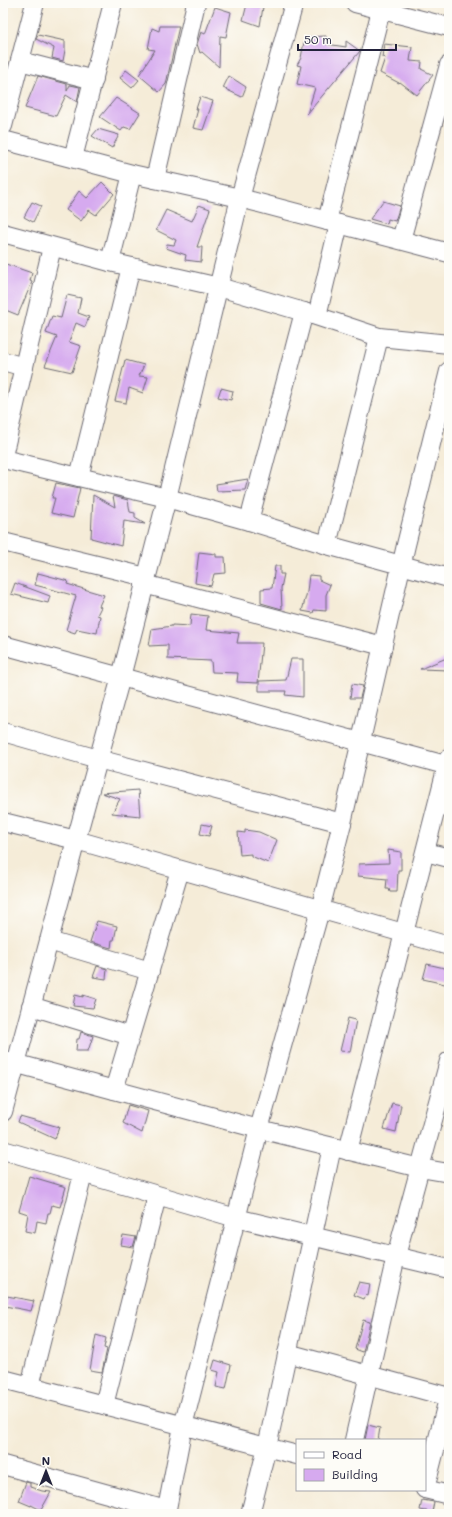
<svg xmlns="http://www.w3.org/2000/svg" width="452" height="1517" font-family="Mali,sans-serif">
<rect width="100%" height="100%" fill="#fdfcf7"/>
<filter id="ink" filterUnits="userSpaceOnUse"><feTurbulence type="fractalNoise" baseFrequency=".025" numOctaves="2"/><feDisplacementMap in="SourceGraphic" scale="8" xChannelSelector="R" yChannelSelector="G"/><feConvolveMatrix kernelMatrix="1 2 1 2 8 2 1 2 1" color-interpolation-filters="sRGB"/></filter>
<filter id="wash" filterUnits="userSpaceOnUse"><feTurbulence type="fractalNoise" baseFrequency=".012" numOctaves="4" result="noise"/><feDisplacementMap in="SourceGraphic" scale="16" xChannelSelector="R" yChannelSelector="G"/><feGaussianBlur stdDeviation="0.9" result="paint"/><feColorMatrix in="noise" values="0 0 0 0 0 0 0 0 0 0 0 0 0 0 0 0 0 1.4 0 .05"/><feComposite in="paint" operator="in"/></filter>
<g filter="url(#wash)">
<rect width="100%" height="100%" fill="#f5ecd8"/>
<g id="blocks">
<g fill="#d6aaef">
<polygon points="247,4 263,7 260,26 243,20"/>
<polygon points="215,7 231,12 226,37 220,36 219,67 202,52 200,53 197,44 201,32 205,34"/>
<polygon points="160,26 179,26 166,84 159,92 139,75 155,50 148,49 152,28 159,31"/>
<polygon points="38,35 65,41 65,50 63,61 52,58 54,48 36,39"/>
<polygon points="326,36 326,44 346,47 346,41 360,51 307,114 315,88 297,84 301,66 297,65 301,58 304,42 306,42 307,37"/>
<polygon points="384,44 412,47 410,61 422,62 421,69 433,75 417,95 400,82 399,83 380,73 385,58 382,57"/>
<polygon points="126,70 139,80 132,88 120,78"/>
<polygon points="38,76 67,84 67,91 70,85 80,87 77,102 66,95 56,116 25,108"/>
<polygon points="229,76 246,87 242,97 223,88"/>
<polygon points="200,97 213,101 203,130 193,128 198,109 196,109"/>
<polygon points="116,98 140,113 130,129 124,127 121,131 100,117"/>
<polygon points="98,129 119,135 112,148 92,136"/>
<polygon points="102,182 114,194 96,215 89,210 81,221 66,210 79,191 87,198"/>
<polygon points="383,201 400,206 395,221 388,219 387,224 370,219"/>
<polygon points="32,202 41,206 33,222 24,217"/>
<polygon points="199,205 210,209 197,247 202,247 201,262 185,260 186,255 166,248 167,244 174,245 176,240 156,230 166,210 192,221"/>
<polygon points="3,263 32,273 30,281 32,282 18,315 3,309"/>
<polygon points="67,295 81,298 78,313 89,317 85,327 76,323 69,342 81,346 72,372 45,366 57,337 46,333 52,316 61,318"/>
<polygon points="125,360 144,365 139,376 148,377 143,393 129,388 126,403 115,401"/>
<polygon points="221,388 233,391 231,400 218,397"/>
<polygon points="248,479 245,490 217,491 216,484"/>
<polygon points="56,483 80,488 73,518 51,513 55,498 52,498"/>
<polygon points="93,495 115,507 113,496 128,500 130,512 135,513 135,518 145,524 124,521 121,546 91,538"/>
<polygon points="199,552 216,554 216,557 225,557 226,573 214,574 211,586 195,583"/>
<polygon points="275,566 280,566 280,574 284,574 281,588 282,609 261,603 261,589 272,588"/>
<polygon points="38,573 68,581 67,584 104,595 99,606 101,607 97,615 100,616 97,633 77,629 75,633 66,630 76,596 35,585"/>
<polygon points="309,575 319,576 319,580 330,585 326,595 326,611 314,610 313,613 302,611 307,592"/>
<polygon points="15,583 50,596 48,603 11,594"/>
<polygon points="191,614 208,616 206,630 239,633 237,643 262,643 258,683 237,682 238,673 212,672 211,661 168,659 168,645 149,646 152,629 172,626 172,625 190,626"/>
<polygon points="449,657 449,670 420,669"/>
<polygon points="291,659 303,659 303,697 285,695 286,691 259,691 259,681 286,680"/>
<polygon points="352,684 363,686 360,698 350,698"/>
<polygon points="138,790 140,816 112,813 120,799 102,793"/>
<polygon points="202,824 212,826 209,836 200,834"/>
<polygon points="245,830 259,832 277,840 268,863 251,856 251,854 240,855 238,832 245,833"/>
<polygon points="388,850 401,852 401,870 398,870 397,892 390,892 389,889 386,889 387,879 358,876 359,864 389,863"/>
<polygon points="97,921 117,926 114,940 112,940 111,948 90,942"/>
<polygon points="427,964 449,969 449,985 423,979"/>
<polygon points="97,966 107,969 106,979 93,977"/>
<polygon points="75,995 83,997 83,995 96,999 93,1008 73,1006"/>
<polygon points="348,1018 356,1020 350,1052 340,1051"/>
<polygon points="81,1032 93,1036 88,1051 76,1051 77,1039 79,1039"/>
<polygon points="392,1103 401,1105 396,1132 384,1129"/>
<polygon points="128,1105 148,1111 142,1133 123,1123"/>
<polygon points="20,1116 59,1127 55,1139 18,1122"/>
<polygon points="29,1176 66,1187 60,1207 52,1205 50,1213 48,1213 46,1223 37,1221 35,1233 25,1231 28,1214 19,1211"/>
<polygon points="123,1235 136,1237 133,1247 121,1245"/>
<polygon points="359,1282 370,1284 368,1296 366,1295 364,1299 354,1295"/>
<polygon points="7,1296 34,1301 31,1311 5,1306"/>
<polygon points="363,1320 370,1322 363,1352 355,1349"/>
<polygon points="96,1335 106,1338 104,1348 107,1349 102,1372 90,1370"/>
<polygon points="215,1360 231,1365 226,1389 216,1387 219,1372 212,1370"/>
<polygon points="368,1425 380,1428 378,1440 365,1440"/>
<polygon points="26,1482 30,1483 30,1487 42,1491 51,1492 41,1510 31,1505 31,1506 19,1501"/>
<polygon points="422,1500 434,1502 432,1512 420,1510"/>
</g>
</g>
</g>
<g filter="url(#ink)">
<use href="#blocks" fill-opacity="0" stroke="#6c6972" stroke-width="1"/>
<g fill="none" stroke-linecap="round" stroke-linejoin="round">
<g stroke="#6c6972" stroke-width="20">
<g id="minor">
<polyline points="355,3 449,27"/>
<polyline points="20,61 94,80"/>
<polyline points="3,126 35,3"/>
<polyline points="3,140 132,174 240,198 449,253"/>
<polyline points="73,158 113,3"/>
<polyline points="155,179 196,3"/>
<polyline points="327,221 381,10"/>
<polyline points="3,233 110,262 219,287 304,312 379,337 449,344"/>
<polyline points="401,240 449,65"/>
<polyline points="110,262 132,174"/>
<polyline points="317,316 339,224"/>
<polyline points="3,361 24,367"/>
<polyline points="3,456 52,247"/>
<polyline points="3,459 167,498 249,521 327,545 449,578"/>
<polyline points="79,477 131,267"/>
<polyline points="249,521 304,312"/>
<polyline points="3,542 146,577"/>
<polyline points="327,545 379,337"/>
<polyline points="144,584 383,646"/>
<polyline points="3,645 449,766"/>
<polyline points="3,732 98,759 342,823"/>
<polyline points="3,822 76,840 449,946"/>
<polyline points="426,852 449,858"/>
<polyline points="49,941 150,971"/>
<polyline points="31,1006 130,1036"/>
<polyline points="3,1060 259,1129 420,1168 449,1173"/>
<polyline points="114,1090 180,870"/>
<polyline points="3,1112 76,840 121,677 167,498 240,198 294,3"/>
<polyline points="3,1150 236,1218 449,1269"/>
<polyline points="348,1151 449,758"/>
<polyline points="287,1353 449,1397"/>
<polyline points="3,1379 297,1455"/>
<polyline points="30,1386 83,1174"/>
<polyline points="104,1405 157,1196"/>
<polyline points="354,1440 396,1256 449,1061"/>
<polyline points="3,1465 166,1510"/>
<polyline points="425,1489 449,1395"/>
<polyline points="425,1489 449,1495"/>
<polyline points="166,1514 183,1426 259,1129 320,910 342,823 406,545 449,371"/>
<polyline points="250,1514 267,1447 332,1147"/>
</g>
</g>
<use href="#minor" stroke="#fff" stroke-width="18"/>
</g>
</g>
<rect width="452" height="1517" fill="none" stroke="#fdfcf7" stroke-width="16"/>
<rect x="296" y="1439" width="130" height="52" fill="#fdfcf7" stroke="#a5a5ac"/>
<rect x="304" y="1452" width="20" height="6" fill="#ffffff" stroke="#a5a5ac"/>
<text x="332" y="1459" font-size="12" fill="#22223b">Road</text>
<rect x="304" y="1469" width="20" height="12" fill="#d6aaef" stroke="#a5a5ac"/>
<text x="332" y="1479" font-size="12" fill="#22223b">Building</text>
<g transform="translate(46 1471)" stroke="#fdfcf7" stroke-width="3" paint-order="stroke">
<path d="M0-3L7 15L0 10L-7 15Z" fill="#22223b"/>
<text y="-6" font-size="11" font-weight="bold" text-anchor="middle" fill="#22223b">N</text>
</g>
<path d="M298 44v6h98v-6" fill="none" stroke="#22223b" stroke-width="2"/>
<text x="304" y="44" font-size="12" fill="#22223b" stroke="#fdfcf7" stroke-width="3" paint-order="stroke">50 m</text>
</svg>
